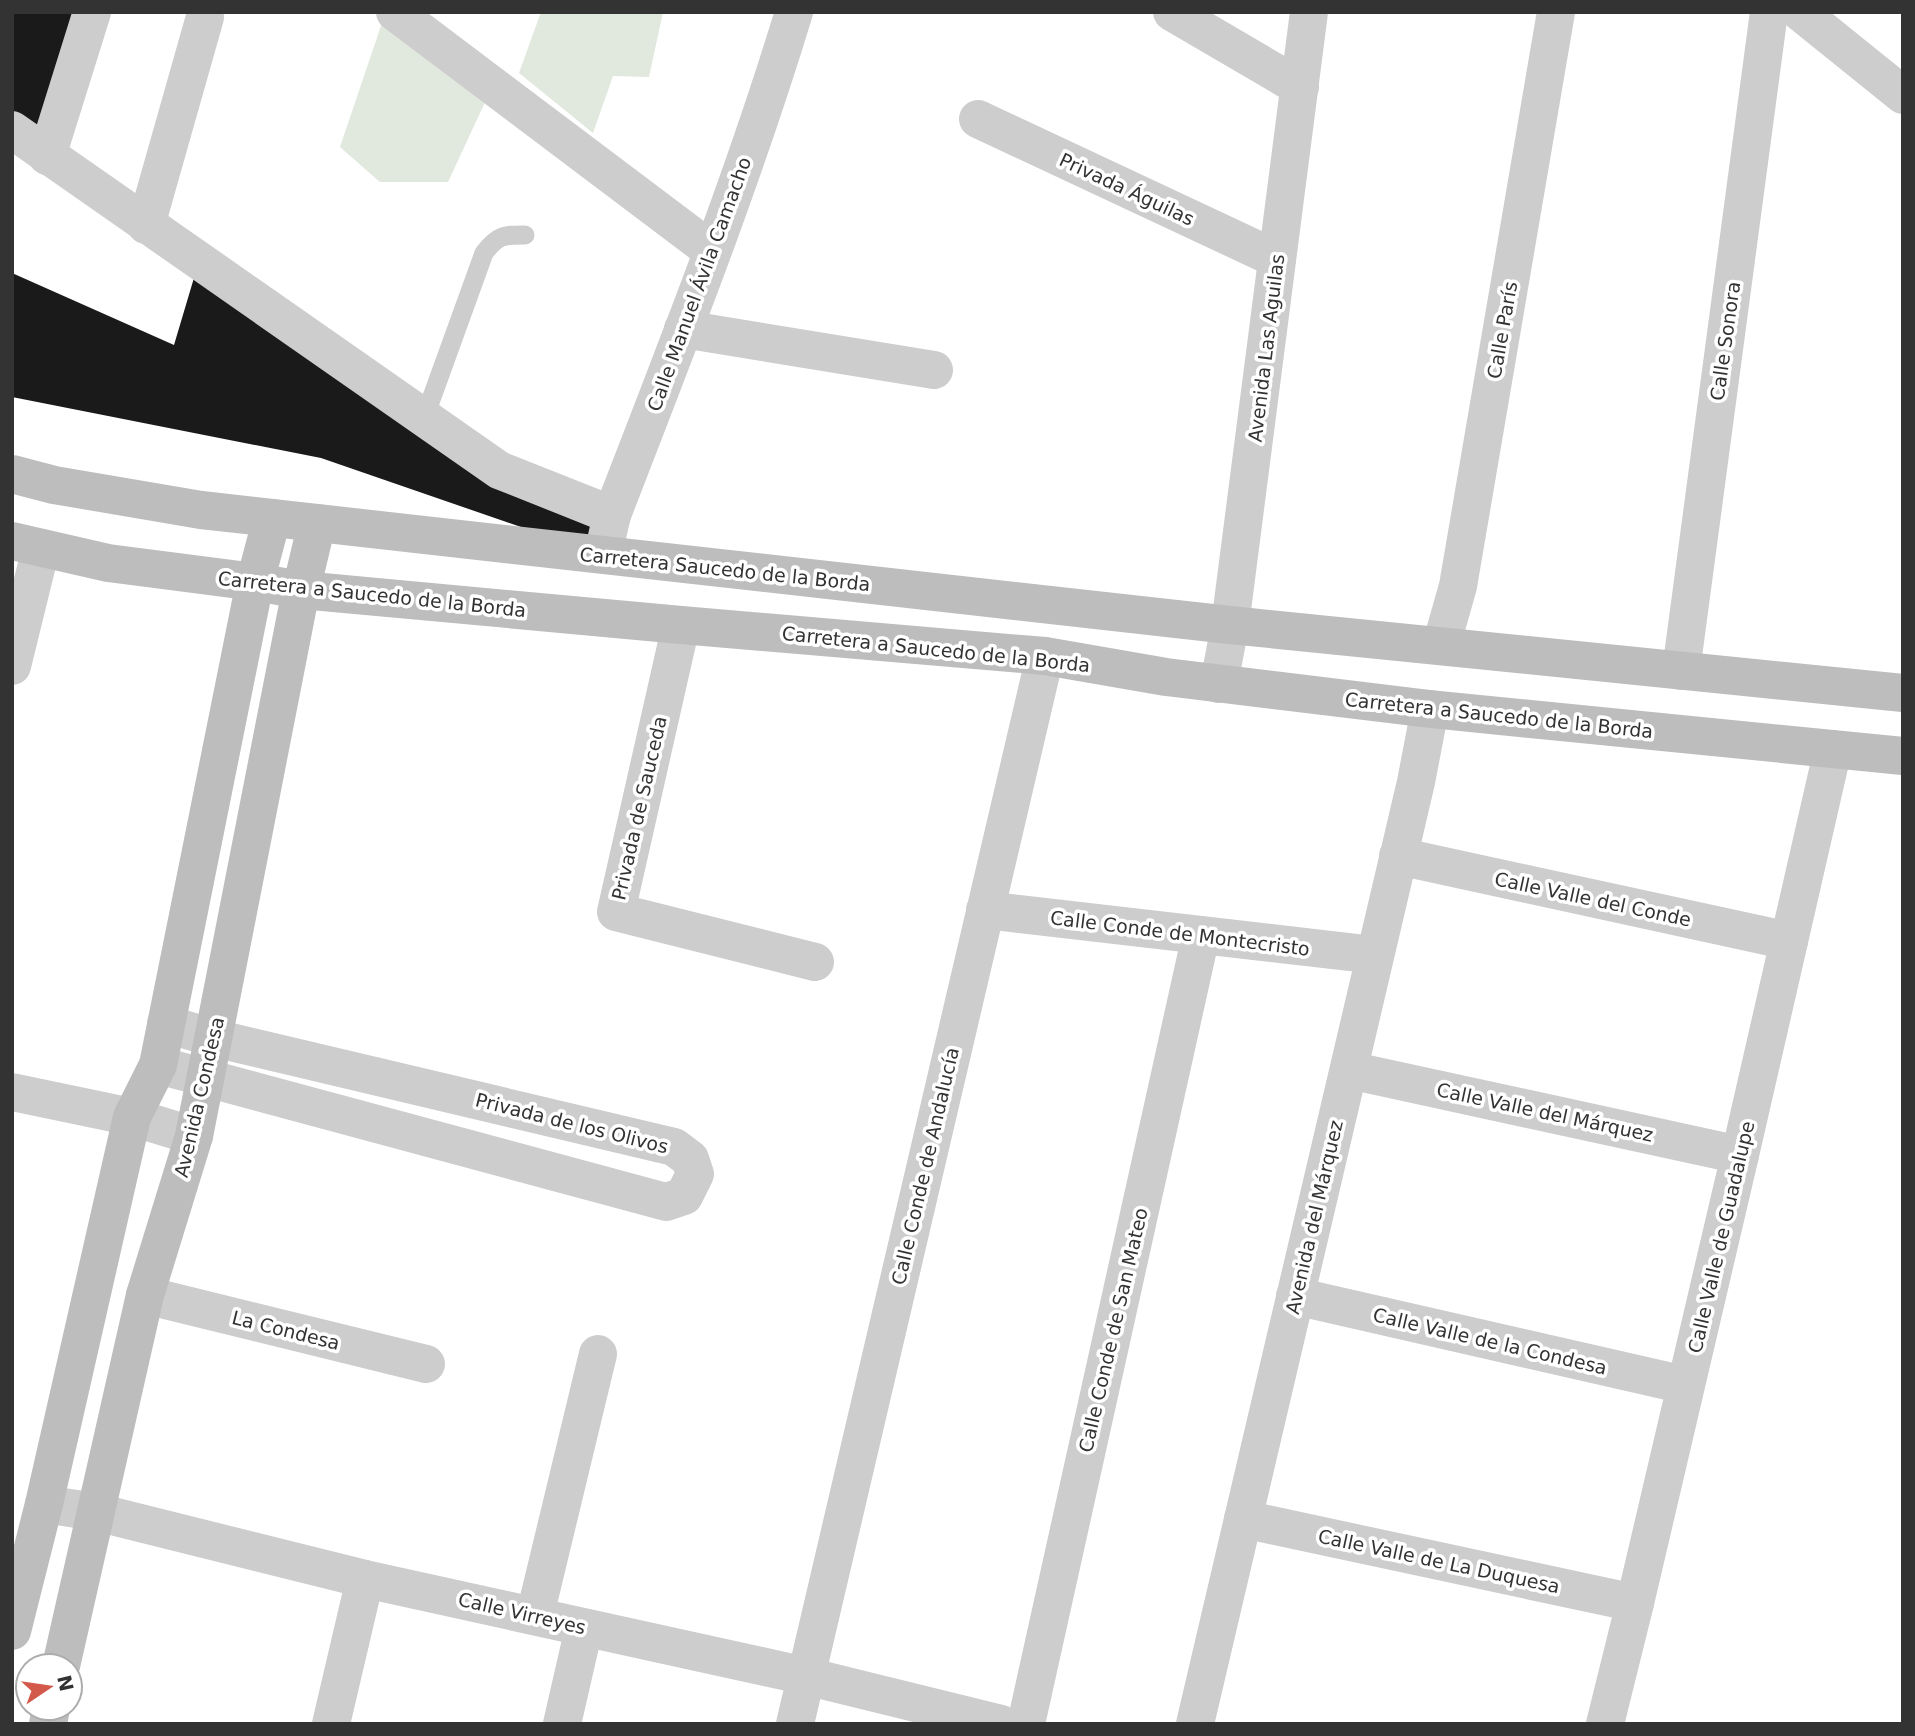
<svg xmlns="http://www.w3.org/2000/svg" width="1915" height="1736" font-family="'DejaVu Sans',sans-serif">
<rect width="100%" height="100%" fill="#fff"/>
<g fill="#e1e8dd">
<polygon points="541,12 663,12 649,77 613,76 593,133 519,73"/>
<polygon points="384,17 486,100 448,182 380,182 340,147"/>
</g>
<g fill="#1a1a1a">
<polygon points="12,12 83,12 34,146 12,130"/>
<polygon points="199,261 424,419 612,515 602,555 321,458 12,397 12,273 174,345"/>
</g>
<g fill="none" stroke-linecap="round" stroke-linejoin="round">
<path stroke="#cdcdcd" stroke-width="19" d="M424 419 484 253C498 235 503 235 525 235"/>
<g stroke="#cdcdcd" stroke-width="38">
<polyline points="395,12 712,251"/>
<polyline points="1172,12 1300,87"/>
<polyline points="1800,12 1903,95"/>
<polyline points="978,119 1277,259"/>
<polyline points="12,130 499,470 612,515"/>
<polyline points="47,156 92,12"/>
<polyline points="146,225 205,17"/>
<polyline points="683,329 934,370"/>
<path d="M606 541 612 515C676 349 742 183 794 12"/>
<polyline points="681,625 616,912 815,962"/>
<polyline points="1441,646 1458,586 1556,12"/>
<polyline points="12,666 41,548"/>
<polyline points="1681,671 1769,12"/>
<polyline points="1219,684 1230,625 1309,12"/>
<polyline points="1398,856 1789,941"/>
<polyline points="985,910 1375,955"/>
<polyline points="158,1065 666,1202 684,1196 695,1174 690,1159 674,1147 214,1038 166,1024"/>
<polyline points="1349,1070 1740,1155"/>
<polyline points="12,1092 132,1117 194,1136"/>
<polyline points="145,1295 426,1364"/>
<polyline points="1295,1296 1685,1385"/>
<polyline points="44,1504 96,1512 365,1579 806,1676 1001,1724"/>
<polyline points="1243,1519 1635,1603"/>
<polyline points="535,1615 598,1354"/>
<polyline points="331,1724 365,1579"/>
<polyline points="562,1724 584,1628"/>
<polyline points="795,1724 1045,656"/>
<polyline points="1026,1724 1201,935"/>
<polyline points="1195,1724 1416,782 1430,709"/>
<polyline points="1605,1724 1635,1603 1740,1155 1833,749"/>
</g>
<g stroke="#bdbdbd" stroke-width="38">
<polyline points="12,474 54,485 201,510 1230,625 1903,693"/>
<polyline points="12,541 108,563 255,582 301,590 681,625 1045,656 1166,677 1430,709 1903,756"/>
<polyline points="12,1631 44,1504 132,1117 158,1065 255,582 272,518"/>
<polyline points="61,1666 145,1295 194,1136 301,590 317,523"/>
<polyline points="48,1724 51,1708"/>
</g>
</g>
<g text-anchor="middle" stroke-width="7" stroke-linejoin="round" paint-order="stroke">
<g font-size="19" fill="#333" stroke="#fff">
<text transform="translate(1127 189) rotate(25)" y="7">Privada Águilas</text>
<text transform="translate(699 284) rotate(-70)" y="7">Calle Manuel Ávila Camacho</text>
<text transform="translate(1502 330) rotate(-80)" y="7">Calle París</text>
<text transform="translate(1725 341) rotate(-82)" y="7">Calle Sonora</text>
<text transform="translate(1266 348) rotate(-83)" y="7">Avenida Las Aguilas</text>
<text transform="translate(725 569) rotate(6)" y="7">Carretera Saucedo de la Borda</text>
<text transform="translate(372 594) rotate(6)" y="7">Carretera a Saucedo de la Borda</text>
<text transform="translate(936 649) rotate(6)" y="7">Carretera a Saucedo de la Borda</text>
<text transform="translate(1499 715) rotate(6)" y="7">Carretera a Saucedo de la Borda</text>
<text transform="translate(639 808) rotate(-77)" y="7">Privada de Sauceda</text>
<text transform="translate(1593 899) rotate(12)" y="7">Calle Valle del Conde</text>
<text transform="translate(1180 933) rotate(7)" y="7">Calle Conde de Montecristo</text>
<text transform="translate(199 1097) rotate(-77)" y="7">Avenida Condesa</text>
<text transform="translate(1545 1112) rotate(12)" y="7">Calle Valle del Márquez</text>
<text transform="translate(572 1123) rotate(14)" y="7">Privada de los Olivos</text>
<text transform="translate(925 1166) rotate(-77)" y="7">Calle Conde de Andalucía</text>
<text transform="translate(1314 1217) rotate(-77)" y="7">Avenida del Márquez</text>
<text transform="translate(1721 1237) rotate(-77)" y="7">Calle Valle de Guadalupe</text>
<text transform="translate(286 1330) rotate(14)" y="7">La Condesa</text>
<text transform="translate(1113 1330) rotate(-77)" y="7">Calle Conde de San Mateo</text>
<text transform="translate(1490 1341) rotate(13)" y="7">Calle Valle de la Condesa</text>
<text transform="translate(1439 1561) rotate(12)" y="7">Calle Valle de La Duquesa</text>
<text transform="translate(522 1613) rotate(13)" y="7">Calle Virreyes</text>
</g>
</g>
<rect width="1915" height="1736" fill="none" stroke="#333333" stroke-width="28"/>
<g transform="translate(49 1687) rotate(77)"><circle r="33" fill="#ffffff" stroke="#adadad" stroke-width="2"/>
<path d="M0-5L12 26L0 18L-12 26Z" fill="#d3594b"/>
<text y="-10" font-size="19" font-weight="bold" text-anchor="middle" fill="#333333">N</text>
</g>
</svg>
